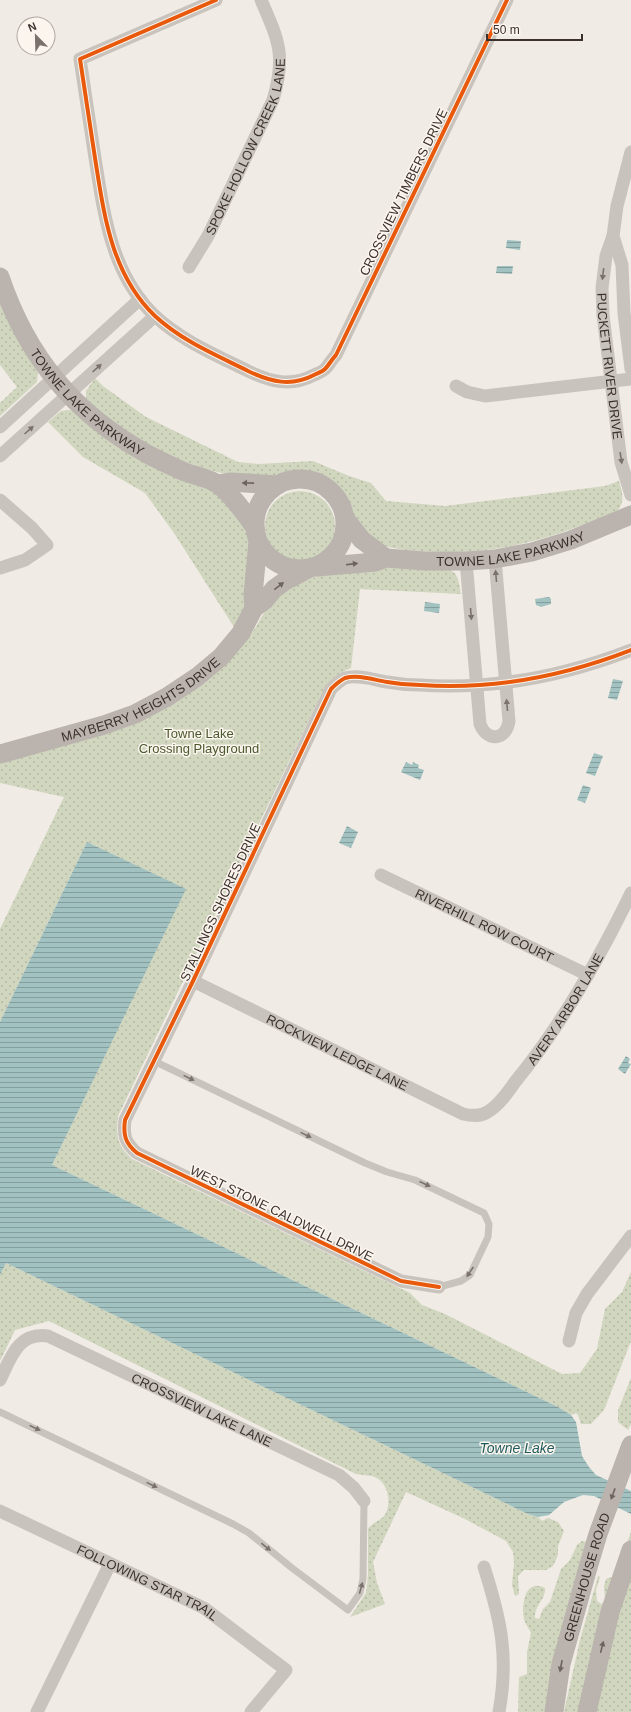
<svg xmlns="http://www.w3.org/2000/svg" width="631" height="1712" font-family="Helvetica,sans-serif">
<defs>
<pattern id="grass-dots" width="8" height="8" patternUnits="userSpaceOnUse"><rect width="8" height="8" fill="#d1d6bf"/><path d="M2 2h.1M6 6h.1" fill="none" stroke="#b4b8a4" stroke-width="1.8" stroke-linecap="round"/></pattern>
<pattern id="water-rules" width="6" height="5" patternUnits="userSpaceOnUse"><rect width="6" height="5" fill="#a1c2c1"/><path d="M0 2.5h6" fill="none" stroke="#849e9d"/></pattern>
</defs>
<rect width="100%" height="100%" fill="#f0ebe5"/>
<g fill="url(#grass-dots)">
<polygon points="0,301 38,370 37,382 0,416 0,403 17,387 0,365"/>
<path d="M95 378 103 386 146 417 238 462 258 464 313 461 349 476 371 483 386 501 445 506 605 486 619 481C622 491 626 502 617 511 551 539 495 557 421 551 405 550 386 549 372 540 346 523 347 486 315 476 295 470 274 480 255 478 194 474 129 441 86 398V391Z"/>
<polygon points="69,410 74,411 221,494 249,531 251,544 246,603 234,627 174,533 145,493 83,457 48,422 61,411"/>
<circle cx="300" cy="526" r="35"/>
<path d="M362 567 448 569C459 573 459 583 461 594L360 589 351 668C337 674 330 680 322 693L118 1116C116 1137 117 1145 132 1159L410 1293 422 1305 445 1314 562 1374 580 1373 597 1349 605 1309 622 1292 631 1272V1341L604 1410 591 1424H581L578 1415 576 1413 571 1415 558 1407 52 1165 185 889 87 842 0 1022V929L64 797 0 783V762L127 726 251 635 275 594 312 578 328 572Z"/>
<path d="M6 1263 528 1514 538 1517 542 1521 548 1518 558 1522 564 1531 558 1546V1555L553 1566 546 1570H524L518 1576 519 1594 515 1596 512 1585 514 1563 513 1552 506 1541 463 1518 406 1492 373 1562 377 1583 385 1604 350 1617 366 1593 368 1576V1529C372 1522 382 1521 386 1513 392 1500 387 1480 372 1476 367 1475 361 1475 356 1474L49 1321 15 1330 0 1361V1275Z"/>
<polygon points="631,1378 631,1424 628,1430 618,1422 618,1410"/>
<polygon points="631,1532 631,1712 564,1712 580,1640 598,1576 600,1577 596,1590 597,1601 601,1604 605,1601 604,1586 606,1579 615,1576"/>
<path d="M582 1541 588 1542 548 1712H518L519 1677 527 1674V1652L531 1633C529 1628 525 1624 524 1619 521 1605 525 1578 545 1588 546 1599 534 1606 535 1618L539 1619 543 1609 550 1602 561 1569 570 1560 577 1545Z"/>
</g>
<g fill="url(#water-rules)">
<polygon points="507,240 521,241 520,250 506,248"/>
<polygon points="497,266 513,266 512,274 496,273"/>
<polygon points="549,597 551,599 551,604 541,607 536,605 535,599"/>
<polygon points="425,602 440,604 439,613 424,611"/>
<polygon points="613,679 623,681 617,700 608,698"/>
<polygon points="594,753 603,756 595,776 586,773"/>
<polygon points="406,762 412,765 413,762 419,765 418,768 424,770 420,780 401,772"/>
<polygon points="583,785 591,788 585,803 577,800"/>
<polygon points="347,826 358,832 351,848 339,843"/>
<polygon points="87,842 186,889 52,1165 558,1407 571,1415 576,1422 582,1456 589,1467 596,1475 631,1491 631,1514 594,1496 583,1495 564,1502 549,1515 538,1517 528,1514 6,1263 0,1275 0,1022"/>
<polygon points="626,1056 630,1059 628,1063 631,1064 625,1074 618,1069"/>
</g>
<g fill="none" stroke-linecap="round" stroke-linejoin="round">
<g stroke="#c9c3be" stroke-width="7">
<polyline points="154,1061 365,1163 387,1172 415,1180 484,1213 489,1224 488,1237 470,1275 461,1281 439,1287"/>
<polyline points="0,1412 233,1524 249,1533 292,1568 348,1610 360,1593 363,1579 364,1501"/>
</g>
<g stroke="#c9c3be" stroke-width="13">
<path d="M216 0 80 59C85 92 90 125 95 158 104 214 111 274 155 316 182 341 216 355 248 371 271 382 291 387 314 375 318 373 322 372 325 369 329 365 332 359 336 355L507 0"/>
<path id="s1" d="M631 152 617 206 613 236 606 256 602 288 603 315 621 462 631 495"/>
<polyline points="613,236 622,265 624,313 631,369"/>
<path id="s2" d="M189 267 208 236 273 100C286 56 279 41 261 0"/>
<polyline points="456,386 467,392 485,396 631,379"/>
<polyline points="0,427 140,299"/>
<polyline points="0,456 155,316"/>
<polyline points="0,500 32,528 47,545 25,560 0,568"/>
<path d="M466 561 480 724C487 742 506 741 509 721L495 559"/>
<path id="s3" d="M381 875 588 975"/>
<path id="s4" d="M193 981 463 1114C472 1116 481 1117 489 1111 500 1104 508 1092 515 1082 562 1025 599 959 631 893"/>
<path d="M439 1287 401 1281 137 1153C125 1143 123 1135 125 1120L193 981 331 689C335 685 339 681 345 678 358 674 374 680 387 682 398 684 409 685 420 685 492 690 564 676 631 650"/>
<polyline points="569,1341 576,1313 587,1294 631,1236"/>
<path id="s5" d="M0 1380C11 1357 18 1332 48 1336L339 1475 354 1488 364 1501"/>
<path id="s6" d="M0 1511 204 1608 286 1670 251 1712"/>
<path d="M484 1567C501 1620 509 1657 499 1712"/>
<polyline points="37,1712 110,1564"/>
</g>
<g stroke="#bab3ae" stroke-width="19">
<path id="s7" d="M0 277C27 357 74 414 149 455 161 461 173 467 185 472 195 476 210 478 219 485 233 496 243 511 254 526"/>
<circle cx="300" cy="524" r="45"/>
<polyline points="218,484 230,482 278,485"/>
<polyline points="346,520 362,540 386,558"/>
<path id="s8" d="M317 567 375 562 386 558 425 561H466L495 559 532 552 571 540 631 515"/>
<polyline points="254,608 253,595 258,542"/>
<path id="s9" d="M0 754 104 725 135 714 167 697 197 677 221 657 241 633 254 608 265 600 274 589 285 581 308 569"/>
<path id="s10" d="M554 1712 561 1664 587 1571 598 1534 631 1445"/>
<polyline points="587,1712 610,1612 631,1550"/>
</g>
<g stroke="#fbf5ee" stroke-width="6">
<g id="cycleway">
<path d="M216 0 80 59C85 92 90 125 95 158 104 214 111 274 155 316 182 341 216 355 248 371 271 382 291 387 314 375 318 373 322 372 325 369 329 365 332 359 336 355L507 0"/>
<path d="M439 1287 401 1281 137 1153C125 1143 123 1135 125 1120L193 981 331 689C335 685 339 681 345 678 358 674 374 680 387 682 398 684 409 685 420 685 492 690 564 676 631 650"/>
</g>
</g>
<use href="#cycleway" stroke="#e8590c" stroke-width="4"/>
</g>
<defs><path id="oneway-solid" d="M-6-.8H1V-3.2L6.5 0L1 3.2V.8H-6Z"/></defs>
<g fill="#7b726d">
<use href="#oneway-solid" transform="translate(603 274) rotate(97)"/>
<use href="#oneway-solid" transform="translate(97 368) rotate(-42)"/>
<use href="#oneway-solid" transform="translate(29 430) rotate(-42)"/>
<use href="#oneway-solid" transform="translate(621 458) rotate(81)"/>
<use href="#oneway-solid" transform="translate(496 576) rotate(-95)"/>
<use href="#oneway-solid" transform="translate(471 614) rotate(85)"/>
<use href="#oneway-solid" transform="translate(507 705) rotate(-95)"/>
<use href="#oneway-solid" transform="translate(189 1078) rotate(26)"/>
<use href="#oneway-solid" transform="translate(306 1135) rotate(26)"/>
<use href="#oneway-solid" transform="translate(425 1184) rotate(25)"/>
<use href="#oneway-solid" transform="translate(470 1272) rotate(124)"/>
<use href="#oneway-solid" transform="translate(35 1428) rotate(26)"/>
<use href="#oneway-solid" transform="translate(152 1485) rotate(26)"/>
<use href="#oneway-solid" transform="translate(266 1547) rotate(39)"/>
<use href="#oneway-solid" transform="translate(361 1588) rotate(-75)"/>
</g>
<g fill="#6e645f">
<use href="#oneway-solid" transform="translate(248 483) rotate(-179)"/>
<use href="#oneway-solid" transform="translate(352 564) rotate(-7)"/>
<use href="#oneway-solid" transform="translate(279 586) rotate(-38)"/>
<use href="#oneway-solid" transform="translate(613 1494) rotate(110)"/>
<use href="#oneway-solid" transform="translate(602 1647) rotate(-76)"/>
<use href="#oneway-solid" transform="translate(561 1666) rotate(101)"/>
</g>
<g text-anchor="middle" stroke-width="3" stroke-linejoin="round" paint-order="stroke">
<g font-size="13" fill="#3b302b" stroke="#fbf5ee">
<text dy="5" stroke="none"><textPath href="#s2" startOffset="134">SPOKE HOLLOW CREEK LANE</textPath></text>
<text transform="translate(403 192) rotate(-64)" y="5">CROSSVIEW TIMBERS DRIVE</text>
<text dy="5" stroke="none"><textPath href="#s1" startOffset="218">PUCKETT RIVER DRIVE</textPath></text>
<text dy="5" stroke="none"><textPath href="#s7" startOffset="156">TOWNE LAKE PARKWAY</textPath></text>
<text dy="5" stroke="none"><textPath href="#s8" startOffset="196">TOWNE LAKE PARKWAY</textPath></text>
<text dy="5" stroke="none"><textPath href="#s9" startOffset="152">MAYBERRY HEIGHTS DRIVE</textPath></text>
<text transform="translate(220 902) rotate(-65)" y="5">STALLINGS SHORES DRIVE</text>
<text dy="5" stroke="none"><textPath href="#s3" startOffset="115">RIVERHILL ROW COURT</textPath></text>
<text dy="5" stroke="none"><textPath href="#s4" startOffset="456">AVERY ARBOR LANE</textPath></text>
<text dy="5" stroke="none"><textPath href="#s4" startOffset="161">ROCKVIEW LEDGE LANE</textPath></text>
<text transform="translate(282 1213) rotate(26)" y="5">WEST STONE CALDWELL DRIVE</text>
<text dy="5" stroke="none"><textPath href="#s5" startOffset="242">CROSSVIEW LAKE LANE</textPath></text>
<text dy="5" stroke="none"><textPath href="#s10" startOffset="139">GREENHOUSE ROAD</textPath></text>
<text dy="5" stroke="none"><textPath href="#s6" startOffset="164">FOLLOWING STAR TRAIL</textPath></text>
</g>
<g font-size="13" fill="#4a5a2e" stroke="#fbf5ee">
<text x="199" y="738">Towne Lake<tspan x="199" dy="15">Crossing Playground</tspan></text>
</g>
<g font-size="14" font-style="italic" fill="#1f5a5e" stroke="#fbf5ee">
<text x="517" y="1453">Towne Lake</text>
</g>
</g>
<g transform="translate(36 36) rotate(337)"><circle r="19" fill="#fbf5ee" stroke="#aea6a0"/>
<path d="M0-3L7 15L0 10L-7 15Z" fill="#7a716c"/>
<text y="-6" font-size="11" font-weight="bold" text-anchor="middle" fill="#3b302b">N</text>
</g>
<path d="M487 34v6h95v-6" fill="none" stroke="#3b302b" stroke-width="2"/>
<text x="493" y="34" font-size="12" fill="#3b302b" stroke="#fbf5ee" stroke-width="3" paint-order="stroke">50 m</text>
</svg>
